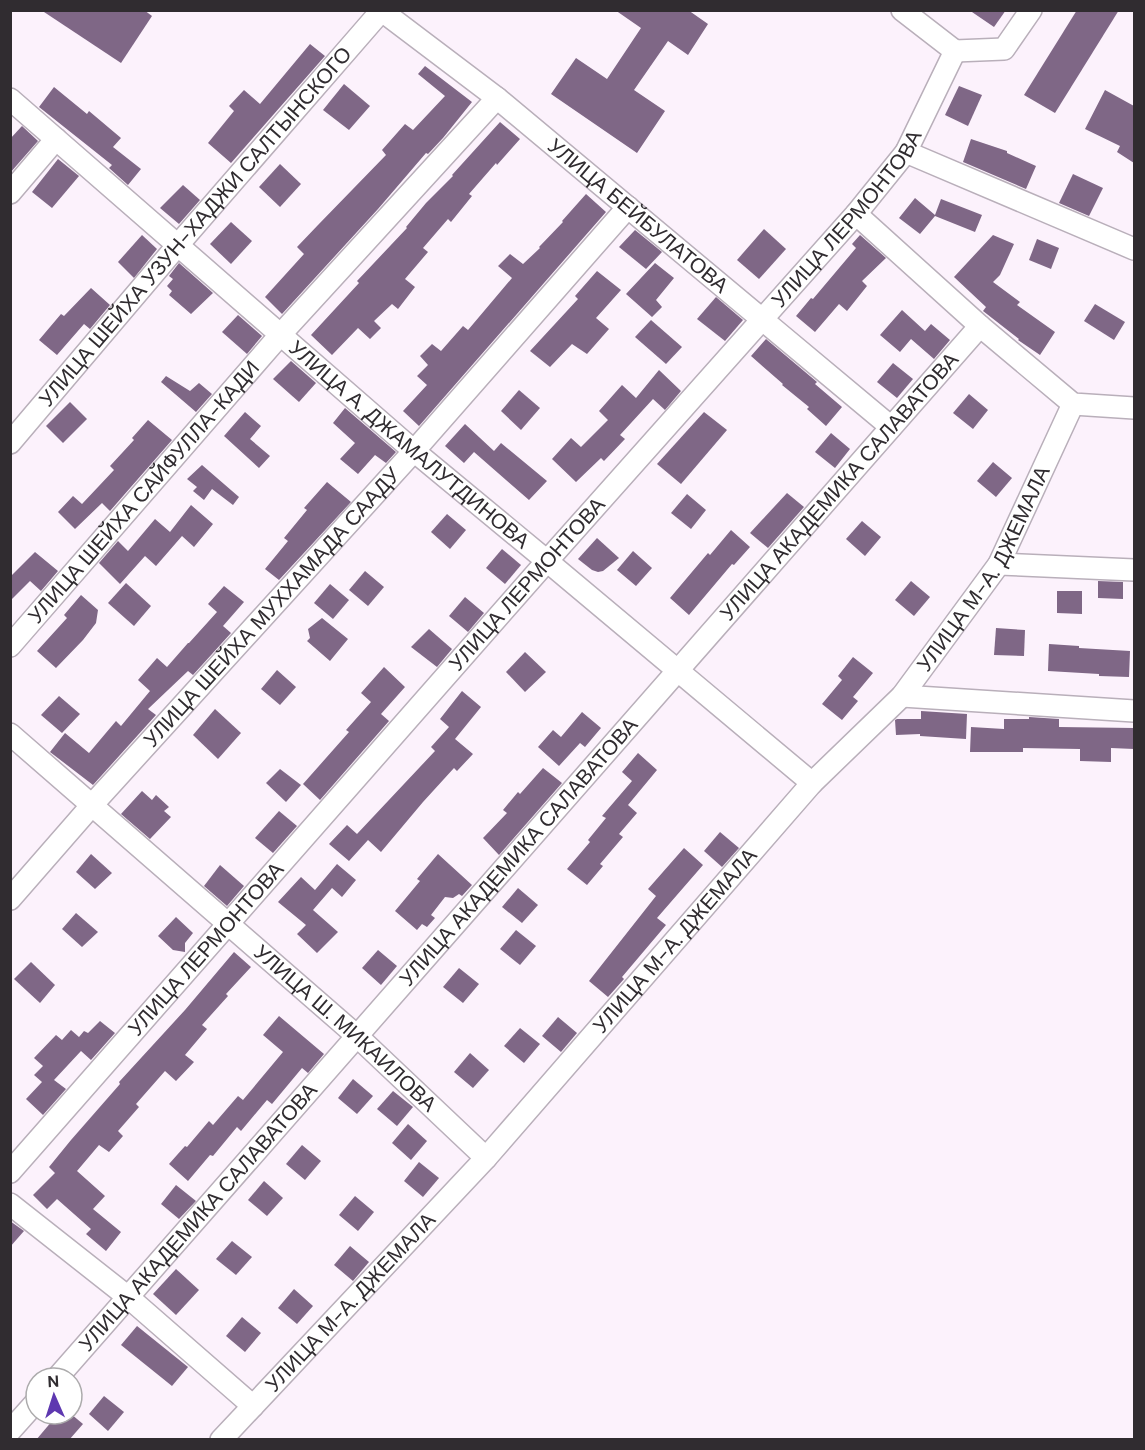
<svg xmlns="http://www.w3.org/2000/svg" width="1145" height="1450" font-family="'DM Sans',sans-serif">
<rect width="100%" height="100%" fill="#fcf2fc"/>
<g fill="#7f6786">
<polygon points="41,10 144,10 152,16 121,63"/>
<polygon points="615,10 688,10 708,24 688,55 668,41 634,90 665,111 637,153 551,94 576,58 607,79 641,28"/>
<polygon points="969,10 1006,10 994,27"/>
<polygon points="1077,10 1119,10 1055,113 1024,95"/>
<polygon points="310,44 325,56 231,163 208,143 234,111 229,106 244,90 260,104"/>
<polygon points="425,66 472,102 443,138 428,154 426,153 378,209 282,314 265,297 304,254 297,247 318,225 386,155 382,150 405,124 413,130 445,96 418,74"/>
<polygon points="344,84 370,106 349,130 323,110"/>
<polygon points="959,86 982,95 968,126 945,115"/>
<polygon points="54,87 87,114 89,111 121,138 113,147 141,169 128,185 109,168 112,165 39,107"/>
<polygon points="1105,90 1134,106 1134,163 1117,152 1120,146 1085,129"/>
<polygon points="500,122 520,139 497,165 496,163 469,194 472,196 451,222 448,219 423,248 428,252 405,279 415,287 398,309 392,304 374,321 381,328 370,339 358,328 332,355 311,335 359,283 357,281 407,228 406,227 426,203 453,176 452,175"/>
<polygon points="22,126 38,141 10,173 10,139"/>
<polygon points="971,139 1007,151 1007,153 1036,166 1026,189 963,162"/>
<polygon points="58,159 79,176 52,208 32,192"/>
<polygon points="280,164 301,184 280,207 259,187"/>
<polygon points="1073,174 1103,188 1089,216 1059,203"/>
<polygon points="183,185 200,200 179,224 160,208"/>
<polygon points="586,194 606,212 419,426 403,411 427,385 417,376 428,365 420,356 432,344 441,351 463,326 468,330 512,278 498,266 510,254 523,264 540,248 539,247 563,222 562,221"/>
<polygon points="915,198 935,215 941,199 982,215 975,232 935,216 920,234 899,218"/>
<polygon points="231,222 252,241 231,264 210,244"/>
<polygon points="764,229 786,249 759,279 737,260"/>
<polygon points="635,230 662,252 646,269 619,247"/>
<polygon points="142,235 157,249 134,278 118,262"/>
<polygon points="860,235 886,258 862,281 867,286 847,311 839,304 815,332 796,316 811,298 813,299 856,248 852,244"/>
<polygon points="993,235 1014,244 1000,275 993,282 1020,302 1017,305 1055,332 1040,355 1018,340 1019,339 983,311 986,307 954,277"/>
<polygon points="1037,239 1059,248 1051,269 1029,260"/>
<polygon points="179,263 213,293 191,314 169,295 172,291 167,286 173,279 169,276"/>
<polygon points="655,263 674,278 656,300 662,307 652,317 626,294"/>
<polygon points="597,271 621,290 596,318 609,329 587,354 572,344 550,367 530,351 578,299 575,296"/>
<polygon points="91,288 110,305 90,329 84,324 57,355 39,340 61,314 64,316"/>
<polygon points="716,297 743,320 725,341 697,319"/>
<polygon points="1095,304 1125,322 1114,340 1084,321"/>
<polygon points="902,310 925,331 931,324 950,340 934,359 911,339 900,352 880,335"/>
<polygon points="238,315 262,336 247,354 222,332"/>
<polygon points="651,320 682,347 666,364 635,337"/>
<polygon points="766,339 817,382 815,384 842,407 826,426 807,409 809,407 782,385 783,384 751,356"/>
<polygon points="291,361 316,383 299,402 273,379"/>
<polygon points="893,363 913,379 897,398 877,382"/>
<polygon points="659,370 681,391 665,410 653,399 620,435 625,439 604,461 601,458 576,482 552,459 571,438 581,447 608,420 599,411 622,385 636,398"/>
<polygon points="166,376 190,391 199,383 212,394 196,412 161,382"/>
<polygon points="519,390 540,408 521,430 501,411"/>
<polygon points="969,394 988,410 973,429 953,413"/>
<polygon points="70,402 87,419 63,443 46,426"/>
<polygon points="345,408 396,452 386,463 375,455 358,474 340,459 355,443 333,423"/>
<polygon points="245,412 261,426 250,439 270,456 259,468 224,436"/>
<polygon points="704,412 727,430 681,484 657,464"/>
<polygon points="148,420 172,440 110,511 102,503 75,529 58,512 73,496 82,504 114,470 110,466 134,440 132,438"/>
<polygon points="465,424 494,451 501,443 547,481 529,500 474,452 464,463 445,446"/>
<polygon points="831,433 850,449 835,468 815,452"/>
<polygon points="993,462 1012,478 996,497 977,481"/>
<polygon points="202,465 239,497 233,505 212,489 204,500 193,491 197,487 187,479"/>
<polygon points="327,482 351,502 279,580 265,569 288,541 284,538 307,510 304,508"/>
<polygon points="787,493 804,507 768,548 750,533"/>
<polygon points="687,494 706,510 691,529 671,513"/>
<polygon points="191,505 213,524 194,547 182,536 156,566 145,556 120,584 99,563 118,541 128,551 155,519 170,532"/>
<polygon points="447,514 466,530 450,549 431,532"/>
<polygon points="862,521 881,537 865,556 846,539"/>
<polygon points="731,530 750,547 734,565 732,564 689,615 670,598 708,553 710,555"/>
<polygon points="597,538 619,558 603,571 598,572 592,570 578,559"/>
<polygon points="502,549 521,565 505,584 486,568"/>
<polygon points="633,551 652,568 636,586 617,570"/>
<polygon points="35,552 58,571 41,591 30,581 10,601 10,577"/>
<polygon points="365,571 384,587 368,606 349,590"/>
<polygon points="911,581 930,597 914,616 895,600"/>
<polygon points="1098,581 1123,582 1123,599 1098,598"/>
<polygon points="126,583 151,606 134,626 108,603"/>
<polygon points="330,584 349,600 333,619 314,603"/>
<polygon points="224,586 244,602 223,626 231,633 193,675 188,671 148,709 156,715 93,785 50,752 65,733 89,753 116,721 121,726 150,691 138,680 157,658 167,667 188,643 189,643 217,612 208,604"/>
<polygon points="1057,591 1082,591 1082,614 1057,613"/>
<polygon points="81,595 98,610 96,623 83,640 56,668 37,651 67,618 64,615"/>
<polygon points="465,597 484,613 468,632 449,616"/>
<polygon points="322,618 348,639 330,661 307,641 310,638 308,629"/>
<polygon points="996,628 1025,630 1024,656 994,655"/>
<polygon points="429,629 452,649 437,667 411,647"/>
<polygon points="1049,644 1079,646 1079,648 1130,651 1129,677 1099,676 1099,674 1048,671"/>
<polygon points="525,652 546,672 525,692 506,672"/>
<polygon points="853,657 873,673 853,697 858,701 842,720 822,704 842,680 838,676"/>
<polygon points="384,667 405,687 381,714 389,721 320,800 303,784 349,732 346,730 371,702 361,693"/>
<polygon points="277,670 296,687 280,705 261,689"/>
<polygon points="462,691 481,707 455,739 473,754 457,771 454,768 423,802 381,852 368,840 349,861 329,844 347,825 357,834 435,751 431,747 449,727 440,719"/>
<polygon points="59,696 80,714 62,733 41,715"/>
<polygon points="215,709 241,733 218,759 193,735"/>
<polygon points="921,711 967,714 966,739 920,736 920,734 896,735 895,720 897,719 921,719"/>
<polygon points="582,712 601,728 585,747 580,743 559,766 538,747 553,730 561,737"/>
<polygon points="1029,717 1059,719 1059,727 1134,728 1134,749 1111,748 1111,762 1080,761 1080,749 1023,748 1023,752 970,752 971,727 1004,729 1004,719 1029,719"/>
<polygon points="638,753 657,770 628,805 637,813 619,834 623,837 600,864 603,866 587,885 567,869 590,842 588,840 606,818 602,816 632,781 622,772"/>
<polygon points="543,768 562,783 499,855 483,838 507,813 503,810 518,792 520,794"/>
<polygon points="280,769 301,785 286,802 266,783"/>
<polygon points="142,791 152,800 156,795 169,807 164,811 171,817 150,839 121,814"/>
<polygon points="279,811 297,826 273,853 255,838"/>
<polygon points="720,832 739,848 722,867 704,851"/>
<polygon points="684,848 703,865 657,918 666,925 622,977 624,979 608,997 589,981 656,896 648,889"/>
<polygon points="91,854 112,873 95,889 76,872"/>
<polygon points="438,854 472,885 462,896 459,894 453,898 445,897 431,915 435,918 427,927 422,924 417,930 395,911 420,881 417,879"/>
<polygon points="337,864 356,880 342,897 332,888 313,910 338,932 317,953 297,934 306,925 278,902 301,877 315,890"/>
<polygon points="220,865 244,886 227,906 204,886"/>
<polygon points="518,888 538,905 522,923 502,907"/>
<polygon points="76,913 98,932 82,947 62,929"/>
<polygon points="176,917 193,933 185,943 185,952 173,950 158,936"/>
<polygon points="516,930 536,946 520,965 500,949"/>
<polygon points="378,950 397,966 381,985 362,968"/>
<polygon points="234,952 251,967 226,994 228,996 202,1025 207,1029 185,1055 194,1062 176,1081 165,1071 136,1104 139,1107 118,1131 123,1136 109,1152 99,1145 77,1171 105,1196 93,1209 121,1232 106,1251 86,1234 91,1229 57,1199 47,1209 33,1195 55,1173 49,1167 71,1140 120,1084 119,1082 185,1010"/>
<polygon points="31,962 55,985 40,1003 14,979"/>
<polygon points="459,968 479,984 463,1003 443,987"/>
<polygon points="279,1016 324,1054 308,1073 302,1068 272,1104 267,1100 241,1131 237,1127 213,1156 210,1155 188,1181 169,1164 185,1146 187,1147 209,1121 213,1125 238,1096 243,1100 283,1052 263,1035"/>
<polygon points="558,1017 577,1033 561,1052 542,1036"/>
<polygon points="100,1021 115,1033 91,1060 81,1051 54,1080 66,1089 43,1115 26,1099 42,1082 34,1075 43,1066 34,1058 56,1035 62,1040 71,1030 79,1037 84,1031 88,1033"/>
<polygon points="520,1028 540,1044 524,1063 504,1046"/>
<polygon points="470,1053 489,1070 473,1088 454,1072"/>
<polygon points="353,1079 373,1096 357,1114 338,1098"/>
<polygon points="393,1091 413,1107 397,1126 377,1109"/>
<polygon points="408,1124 427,1141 411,1160 392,1143"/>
<polygon points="302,1145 321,1161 305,1180 286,1164"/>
<polygon points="419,1162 439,1178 423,1197 404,1181"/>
<polygon points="264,1181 283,1198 267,1216 248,1200"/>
<polygon points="176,1185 196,1201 179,1219 161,1204"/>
<polygon points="355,1196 374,1212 358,1231 339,1215"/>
<polygon points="10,1221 24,1231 10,1247"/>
<polygon points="232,1241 252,1257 236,1275 216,1259"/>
<polygon points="350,1246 369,1262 353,1281 334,1265"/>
<polygon points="176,1269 199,1290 176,1315 153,1294"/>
<polygon points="294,1289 313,1306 297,1324 278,1308"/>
<polygon points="242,1317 261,1333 245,1352 226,1336"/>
<polygon points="137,1326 188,1367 172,1386 121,1345"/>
<polygon points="104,1396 124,1412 108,1431 89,1414"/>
<polygon points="58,1414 71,1414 83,1424 69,1440 36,1440"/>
</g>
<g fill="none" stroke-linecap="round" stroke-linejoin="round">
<g stroke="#b9afba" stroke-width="24">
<g id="minor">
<polyline points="902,10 955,51"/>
<path id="s1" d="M382 11 497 98 891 427"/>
<polyline points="955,51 1004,49 1031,10"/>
<path id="s2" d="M10 99 414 451 547 561 812 783"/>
<polyline points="906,152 1134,249"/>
<polyline points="10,193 56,139"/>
<polyline points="856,214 980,326 1073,404 1134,408"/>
<path id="s3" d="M10 443 177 246 382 10"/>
<polyline points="999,564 1134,570"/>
<path id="s4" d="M10 646 281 334 497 98"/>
<polyline points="902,696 1134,711"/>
<path id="s5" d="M10 734 357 1036 486 1158"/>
<path id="s6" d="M10 899 92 805 414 451 628 207"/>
<path id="s7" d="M10 1172 547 561 856 214 906 152 955 51"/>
<polyline points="10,1204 128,1297 253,1406"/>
<path id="s8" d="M57 1378 980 326"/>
<polyline points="10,1431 36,1402"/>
<path id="s9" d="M221 1440 486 1158 812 783 902 696 999 564 1073 404"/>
</g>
</g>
<use href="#minor" stroke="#fff" stroke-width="21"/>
</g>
<g text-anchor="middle" stroke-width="6" stroke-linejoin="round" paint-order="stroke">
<g font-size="21" fill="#302c30" stroke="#fff">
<text dy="7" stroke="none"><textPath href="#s1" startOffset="328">УЛИЦА БЕЙБУЛАТОВА</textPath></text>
<text dy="7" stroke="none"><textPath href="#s7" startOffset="1269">УЛИЦА ЛЕРМОНТОВА</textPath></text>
<text dy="7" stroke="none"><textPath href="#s3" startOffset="285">УЛИЦА ШЕЙХА УЗУН-ХАДЖИ САЛТЫНСКОГО</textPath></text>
<text dy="7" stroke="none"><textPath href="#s2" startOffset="528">УЛИЦА А. ДЖАМАЛУТДИНОВА</textPath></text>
<text dy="7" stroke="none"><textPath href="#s8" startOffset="1186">УЛИЦА АКАДЕМИКА САЛАВАТОВА</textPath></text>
<text dy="7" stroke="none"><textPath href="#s4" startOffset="204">УЛИЦА ШЕЙХА САЙФУЛЛА-КАДИ</textPath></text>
<text dy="7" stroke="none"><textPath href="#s9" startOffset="1161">УЛИЦА М-А. ДЖЕМАЛА</textPath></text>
<text dy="7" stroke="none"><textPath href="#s7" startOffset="783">УЛИЦА ЛЕРМОНТОВА</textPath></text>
<text dy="7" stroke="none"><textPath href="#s6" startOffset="392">УЛИЦА ШЕЙХА МУХХАМАДА СААДУ</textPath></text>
<text dy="7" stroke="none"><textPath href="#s8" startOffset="700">УЛИЦА АКАДЕМИКА САЛАВАТОВА</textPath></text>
<text dy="7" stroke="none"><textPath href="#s9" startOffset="675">УЛИЦА М-А. ДЖЕМАЛА</textPath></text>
<text dy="7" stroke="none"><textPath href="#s7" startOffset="297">УЛИЦА ЛЕРМОНТОВА</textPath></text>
<text dy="7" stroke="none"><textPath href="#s5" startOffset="446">УЛИЦА Ш. МИКАИЛОВА</textPath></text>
<text dy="7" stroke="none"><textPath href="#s8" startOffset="214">УЛИЦА АКАДЕМИКА САЛАВАТОВА</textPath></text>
<text dy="7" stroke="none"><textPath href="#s9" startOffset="189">УЛИЦА М-А. ДЖЕМАЛА</textPath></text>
</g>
</g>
<rect width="1145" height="1450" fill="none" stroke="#302c30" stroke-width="24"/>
<g transform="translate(54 1396) rotate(357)"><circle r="28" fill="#ffffff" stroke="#acabac" stroke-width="1.5"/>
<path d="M0-4.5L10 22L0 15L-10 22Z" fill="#5e38b0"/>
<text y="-9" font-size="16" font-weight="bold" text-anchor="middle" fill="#302c30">N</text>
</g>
</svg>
